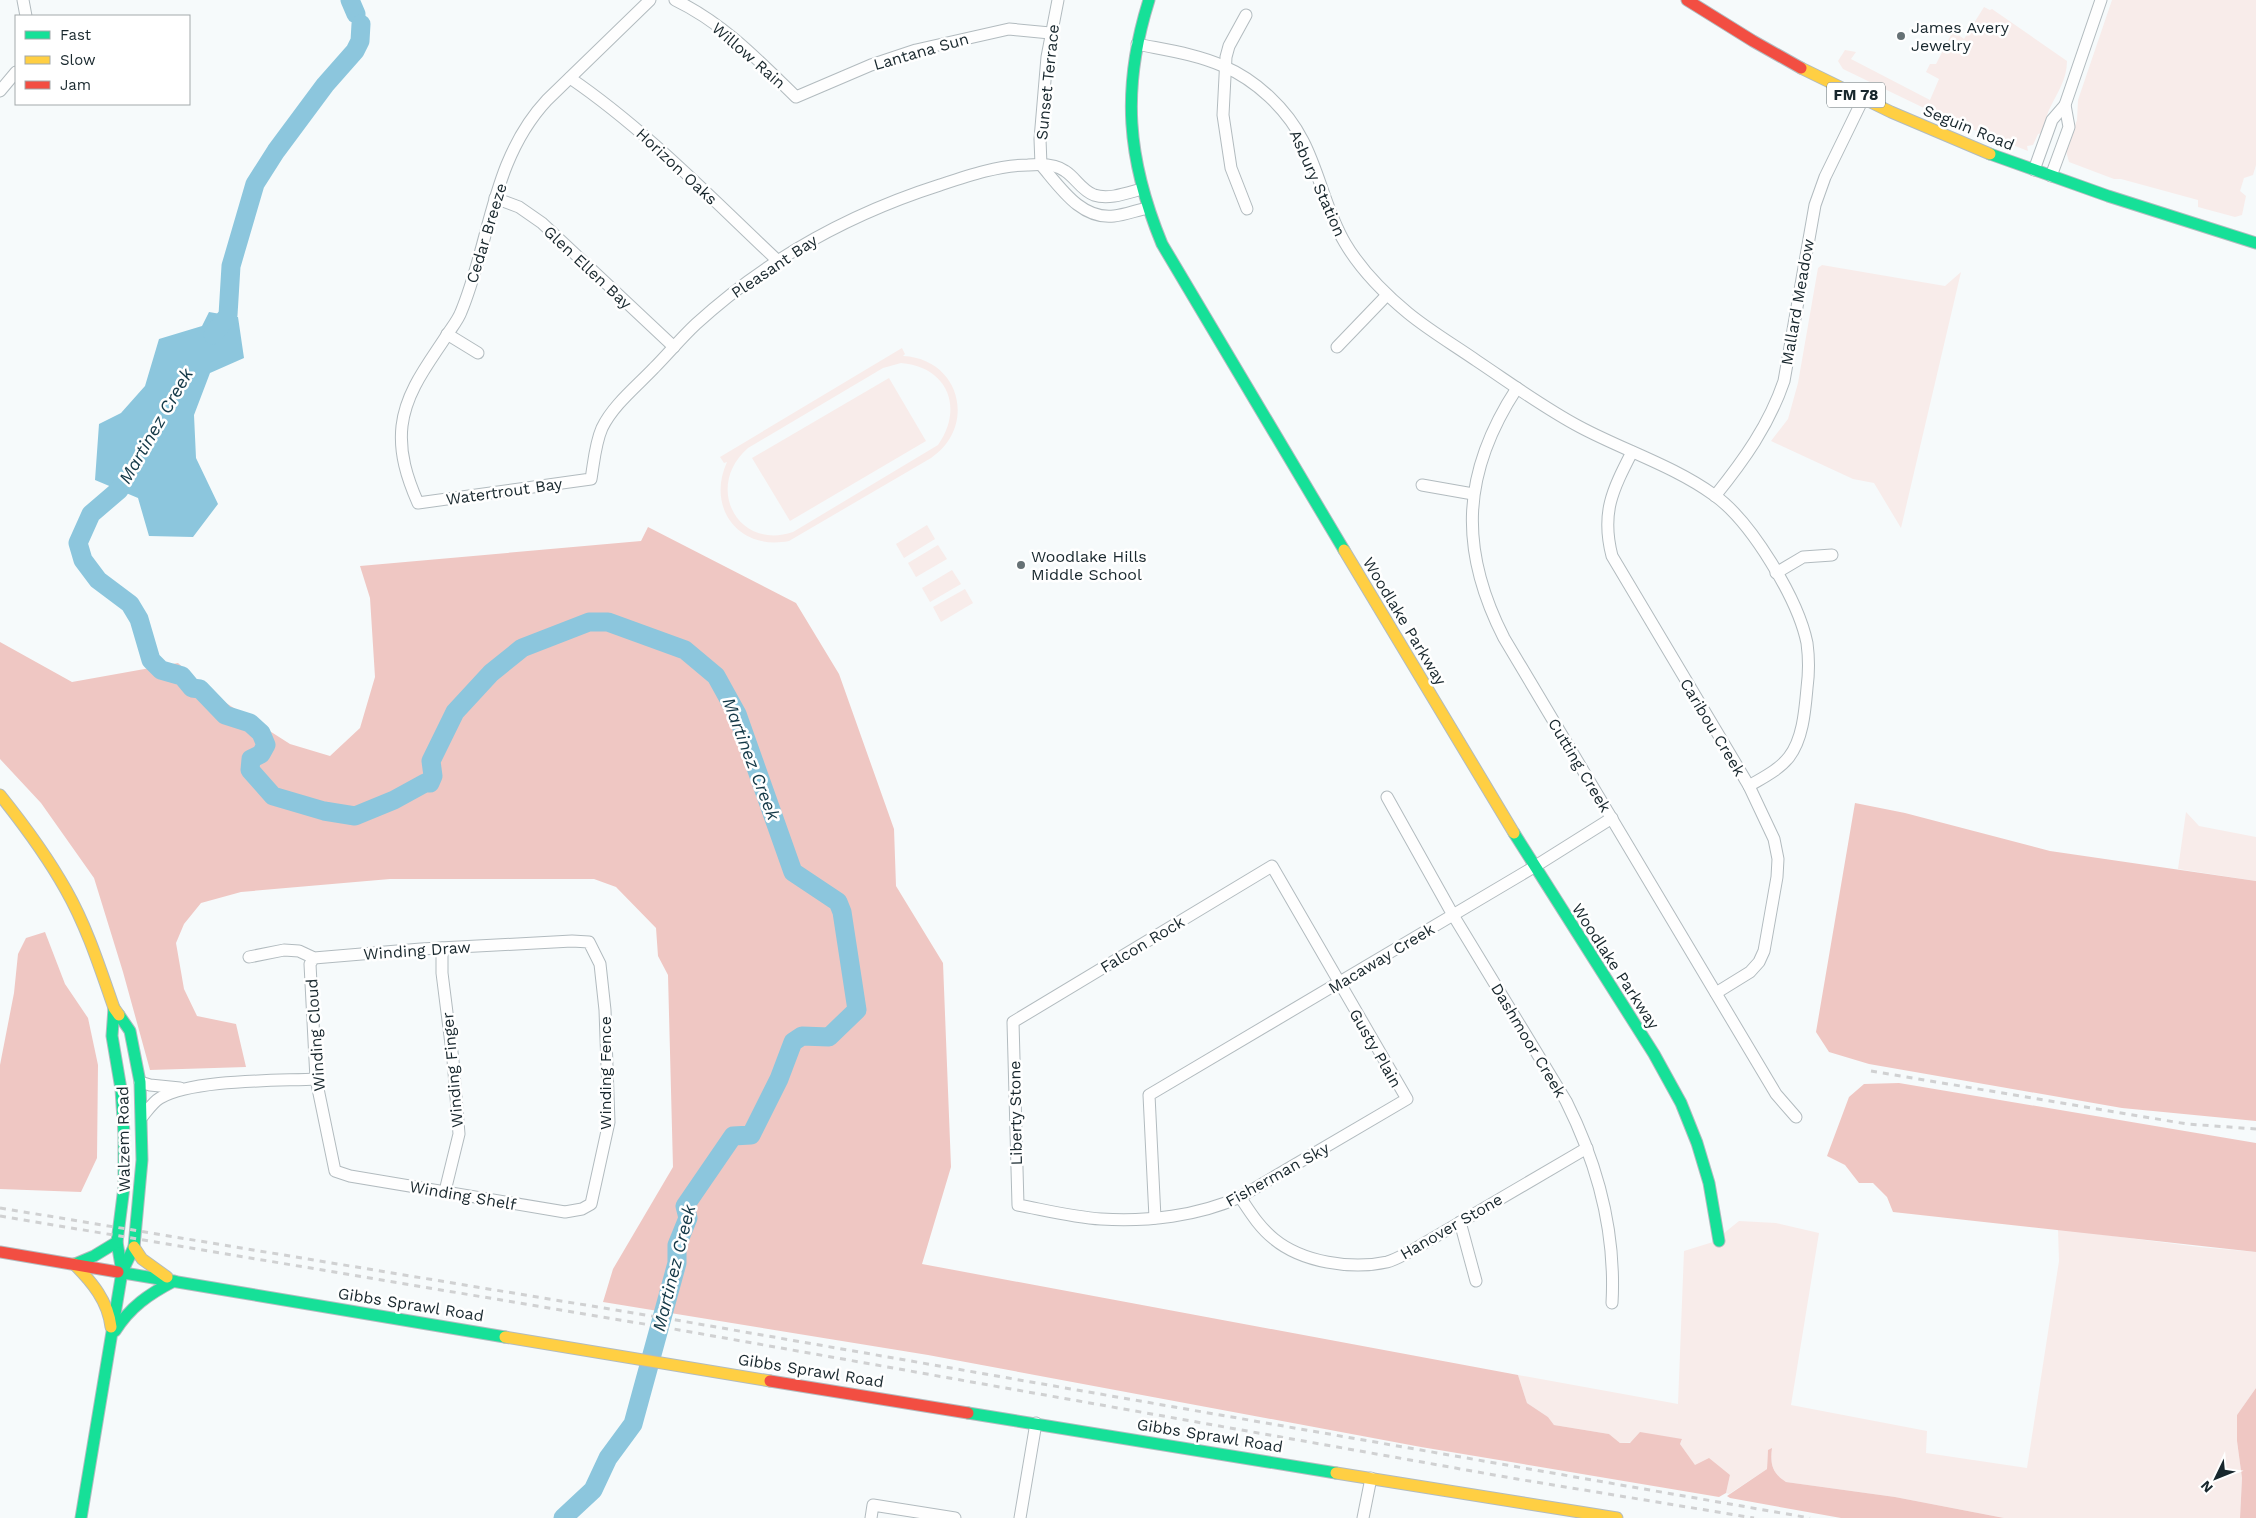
<svg xmlns="http://www.w3.org/2000/svg" width="2256" height="1518" font-family="'Work Sans',sans-serif">
<rect width="100%" height="100%" fill="#f6fafb"/>
<g fill="#f8ecea" fill-rule="evenodd">
<polygon points="2112,0 2256,0 2256,165 2253,175 2244,178 2240,191 2246,196 2242,215 2235,217 2198,207 2198,200 2121,179 2114,179 2069,162 2066,151 2077,120 2078,100"/>
<path d="M1984 7 1990 10 1992 9 2067 61C2067 80 2057 93 2049 110 2046 117 2044 125 2042 133L2038 134 2033 145 2027 146 2028 151 1951 121 1843 69 1838 61 1845 50 1856 52 1851 59 1930 100 1939 79 1926 72 1930 64H1936L1953 31 1964 39Z"/>
<polygon points="1822,265 1945,286 1961,272 1901,528 1874,483 1853,479 1771,441 1788,419 1798,383 1818,268"/>
<path d="M902 348 905 354 903 356C961 359 977 427 931 458L789 541C739 551 706 508 727 462L724 463 720 457ZM901 363C948 367 964 408 938 445L793 532C737 551 704 486 748 448L883 368Z"/>
<polygon points="889,378 926,441 790,521 752,458"/>
<polygon points="927,525 935,539 904,558 896,544"/>
<polygon points="938,545 947,559 916,577 908,563"/>
<polygon points="952,570 961,584 930,602 922,588"/>
<polygon points="965,589 973,603 941,622 933,607"/>
<polygon points="2186,812 2199,826 2256,837 2256,881 2178,869"/>
<path d="M1739 1221 1776 1223 1819 1233 1791 1405 1927 1431 1926 1453 2027 1468 2059 1261 2058 1229 2199 1247 2256 1252V1388L2237 1415V1441L2242 1478 2240 1518H2004L1895 1497 1786 1482C1772 1473 1770 1464 1772 1449L1768 1450 1767 1469 1729 1494 1726 1493 1730 1475 1695 1466 1680 1444 1682 1440 1620 1443 1609 1434 1554 1425 1548 1417 1527 1403 1518 1375 1678 1404 1684 1251 1713 1242Z"/>
</g>
<g fill="#efc7c3">
<polygon points="648,527 796,603 839,674 894,829 896,886 943,963 951,1167 922,1264 1518,1375 1527,1403 1548,1417 1554,1425 1609,1434 1620,1443 1630,1443 1640,1432 1682,1439 1680,1444 1695,1465 1709,1458 1730,1475 1726,1493 1719,1497 1421,1447 928,1355 603,1302 613,1269 673,1167 668,975 658,956 656,928 616,887 594,879 390,879 241,892 201,903 184,924 176,943 184,989 197,1016 236,1024 246,1067 150,1070 123,972 94,878 41,803 0,759 0,642 72,682 178,663 212,694 290,744 330,756 360,728 375,677 370,598 360,566 641,541"/>
<polygon points="1855,803 1905,813 2050,851 2256,881 2256,1121 2122,1108 1869,1064 1829,1052 1816,1032"/>
<polygon points="45,932 65,984 88,1018 98,1065 97,1158 81,1192 0,1189 0,1065 14,993 18,954 26,938"/>
<polygon points="1899,1083 2256,1143 2256,1252 1893,1212 1887,1197 1873,1183 1859,1183 1845,1165 1827,1156 1849,1097 1864,1084"/>
<polygon points="2256,1388 2256,1518 2240,1518 2242,1478 2237,1441 2237,1415"/>
<path d="M1772 1448C1770 1464 1772 1473 1786 1482L1895 1497 2004 1518H1841L1730 1498 1727 1496 1767 1469 1768 1450Z"/>
</g>
<polygon fill="#8cc6dd" points="209,312 238,317 244,358 210,373 194,415 196,458 218,504 193,537 149,536 138,498 95,480 99,424 121,413 145,386 159,339 202,326"/>
<g fill="none" stroke-linecap="round" stroke-linejoin="round">
<g stroke="#8cc6dd" stroke-width="19">
<polyline points="350,0 356,14"/>
<polyline points="213,335 228,315 231,266 255,184 276,151 325,85 355,51 360,41 361,24"/>
<polyline points="132,467 119,490 91,514 78,543 83,560 98,580 130,604 139,619 151,660 161,670 182,676 192,688 200,689 225,715 250,723 261,733 266,745 261,754 251,759 250,770 273,796 324,811 355,816 394,800 425,783 430,783 433,776 431,761 455,712 491,673 522,648 589,622 608,622 685,650 716,676 737,714 793,872 838,902 842,912 857,1010 829,1037 802,1036 793,1042 779,1079 751,1135 733,1136 685,1206 688,1218 677,1245 677,1263 633,1424 608,1458 593,1490 563,1518"/>
</g>
<g stroke="#b2bbbf" stroke-width="13">
<g id="street">
<polyline points="23,0 26,16"/>
<path d="M650 0 547 100C491 160 491 240 461 312 458 320 452 327 447 335 429 363 406 391 402 426 399 453 407 478 418 503L591 479C594 462 595 444 602 428 613 405 637 386 654 368 668 354 681 338 696 324 766 260 849 214 940 185 967 176 999 165 1028 165 1039 164 1056 164 1065 171 1076 178 1081 190 1094 195 1109 200 1127 193 1142 189"/>
<path d="M675 0C723 23 758 60 796 97L871 65 916 50 1009 29 1050 33"/>
<polyline points="1246,15 1229,46 1226,57 1223,115 1231,168 1247,209"/>
<path d="M1137 44C1166 50 1196 54 1223 66 1256 80 1287 109 1303 141 1320 174 1326 211 1345 243 1361 270 1385 294 1408 313 1430 331 1454 345 1477 361 1510 383 1544 408 1580 427 1623 450 1674 466 1714 495 1751 521 1798 599 1807 643 1809 658 1809 673 1807 688 1805 710 1803 739 1789 757 1779 770 1762 778 1749 786"/>
<path d="M570 78C646 130 711 198 778 261"/>
<polyline points="0,91 16,72"/>
<polyline points="1041,165 1040,139 1047,57 1058,0"/>
<path d="M1041 165C1060 187 1081 220 1114 216 1125 215 1137 210 1148 208"/>
<polyline points="2034,170 2052,120 2065,105 2101,0"/>
<polyline points="2051,176 2069,127 2065,105"/>
<polyline points="495,198 519,207 542,223 674,347"/>
<polyline points="447,334 478,353"/>
<polyline points="1337,347 1387,295"/>
<path d="M1517 388C1462 472 1458 548 1504 638L1776 1094 1796 1117"/>
<path d="M1632 452C1612 491 1601 513 1612 556L1749 786 1774 839 1778 859 1777 877 1764 951 1759 962 1750 972 1716 993"/>
<polyline points="1422,485 1473,494"/>
<path d="M1715 496C1744 460 1769 425 1784 381L1815 205 1825 177 1863 99"/>
<polyline points="1776,573 1803,557 1832,555"/>
<path d="M1387 797 1453 915 1566 1101C1598 1165 1616 1232 1612 1303"/>
<path d="M1272 866 1407 1099 1240 1197C1198 1216 1147 1222 1101 1219 1073 1217 1045 1210 1018 1205L1013 1022Z"/>
<polyline points="442,948 442,973 453,1060 459,1134 445,1191"/>
<polyline points="249,957 284,950 299,951 314,958 421,949 572,941 589,942 600,964 605,1010 609,1122 591,1204 582,1209 565,1212 350,1176 335,1171 316,1079 310,964 314,958"/>
<polyline points="140,1082 150,1085 180,1088"/>
<path d="M142 1117C147 1111 153 1102 160 1098 193 1079 277 1081 316 1079"/>
<path d="M1240 1197C1250 1212 1259 1227 1274 1239 1302 1262 1351 1270 1387 1262 1395 1260 1403 1255 1411 1251L1587 1148"/>
<polyline points="1155,1218 1149,1095 1534,867 1612,818"/>
<polyline points="1460,1222 1476,1281"/>
<polyline points="871,1518 873,1505 955,1518"/>
<polyline points="1020,1518 1036,1423"/>
<polyline points="1363,1518 1371,1478"/>
</g>
</g>
<g stroke="#b2bbbf" stroke-width="13">
<g id="fast">
<path d="M1149 0C1121 89 1127 159 1162 244L1344 550"/>
<polyline points="1990,154 2108,196 2256,243"/>
<polyline points="1514,833 1654,1054 1681,1103 1697,1143 1709,1183 1719,1241"/>
<polyline points="114,1008 112,1036 121,1089 124,1134 124,1187 117,1242 122,1272"/>
<polyline points="75,1264 94,1256 117,1242"/>
<polyline points="118,1272 505,1337"/>
<path d="M115 1331C130 1307 149 1294 174 1281"/>
<polyline points="968,1413 1336,1473"/>
<polyline points="81,1518 122,1272 134,1247 142,1160 140,1082 130,1031 119,1015"/>
</g>
</g>
<g stroke="#b2bbbf" stroke-width="13">
<g id="slow">
<polyline points="1801,68 1891,112 1990,154"/>
<polyline points="1344,550 1514,833"/>
<path d="M0 795C24 825 47 856 66 890 87 927 100 968 114 1008L119 1015"/>
<polyline points="134,1247 142,1259 167,1277"/>
<path d="M74 1264C92 1282 108 1301 111 1327"/>
<polyline points="505,1337 770,1381"/>
<polyline points="1336,1473 1617,1518"/>
</g>
</g>
<g stroke="#b2bbbf" stroke-width="13">
<g id="jam">
<polyline points="1687,0 1753,41 1801,68"/>
<polyline points="0,1252 118,1272"/>
<polyline points="770,1381 968,1413"/>
</g>
</g>
<use href="#street" stroke="#fefefe" stroke-width="11"/>
<use href="#fast" stroke="#16e098" stroke-width="11"/>
<use href="#slow" stroke="#ffcf43" stroke-width="11"/>
<use href="#jam" stroke="#f24e42" stroke-width="11"/>
<g stroke="#d0d1d2" stroke-width="3" stroke-dasharray="6 6" stroke-linecap="butt">
<polyline points="1871,1071 2187,1124 2256,1129"/>
<polyline points="0,1208 676,1320 1810,1518"/>
<polyline points="0,1216 674,1329 1517,1479 1754,1518"/>
</g>
</g>
<g fill="#667175" stroke="#fff" stroke-width="2">
<circle cx="1901" cy="36" r="5"/>
<circle cx="1021" cy="565" r="5"/>
</g>
<g text-anchor="middle" stroke-width="5" stroke-linejoin="round" paint-order="stroke">
<rect fill="#fff" stroke="#5d686c" stroke-width="1" x="1827" y="82.5" width="58" height="25" rx="4"/>
<g font-size="15" font-weight="bold" fill="#18272d">
<text x="1856" y="100">FM 78</text>
</g>
<g font-size="16" fill="#18272d" stroke="#fff" text-anchor="start">
<text x="1911" y="33">James Avery<tspan x="1911" dy="18">Jewelry</tspan></text>
<text x="1031" y="562">Woodlake Hills<tspan x="1031" dy="18">Middle School</tspan></text>
</g>
<g font-size="16" fill="#18272d" stroke="#fff">
<text transform="translate(921 51) rotate(-16)" y="6">Lantana Sun</text>
<text transform="translate(749 55) rotate(41)" y="6">Willow Rain</text>
<text transform="translate(1047 82) rotate(-84)" y="6">Sunset Terrace</text>
<text transform="translate(1969 127) rotate(22)" y="6">Seguin Road</text>
<text transform="translate(677 166) rotate(43)" y="6">Horizon Oaks</text>
<text transform="translate(1318 183) rotate(66)" y="6">Asbury Station</text>
<text transform="translate(486 233) rotate(-73)" y="6">Cedar Breeze</text>
<text transform="translate(774 266) rotate(-34)" y="6">Pleasant Bay</text>
<text transform="translate(588 267) rotate(43)" y="6">Glen Ellen Bay</text>
<text transform="translate(1797 302) rotate(-80)" y="6">Mallard Meadow</text>
<text transform="translate(504 491) rotate(-8)" y="6">Watertrout Bay</text>
<text transform="translate(1405 621) rotate(59)" y="6">Woodlake Parkway</text>
<text transform="translate(1713 727) rotate(59)" y="6">Caribou Creek</text>
<text transform="translate(1580 765) rotate(59)" y="6">Cutting Creek</text>
<text transform="translate(1142 944) rotate(-31)" y="6">Falcon Rock</text>
<text transform="translate(417 950) rotate(-4)" y="6">Winding Draw</text>
<text transform="translate(1381 958) rotate(-31)" y="6">Macaway Creek</text>
<text transform="translate(1616 966) rotate(57)" y="6">Woodlake Parkway</text>
<text transform="translate(315 1035) rotate(-94)" y="6">Winding Cloud</text>
<text transform="translate(1529 1040) rotate(59)" y="6">Dashmoor Creek</text>
<text transform="translate(1376 1048) rotate(60)" y="6">Gusty Plain</text>
<text transform="translate(452 1070) rotate(-95)" y="6">Winding Finger</text>
<text transform="translate(605 1073) rotate(-90)" y="6">Winding Fence</text>
<text transform="translate(1015 1113) rotate(-91)" y="6">Liberty Stone</text>
<text transform="translate(123 1139) rotate(-91)" y="6">Walzem Road</text>
<text transform="translate(1277 1174) rotate(-29)" y="6">Fisherman Sky</text>
<text transform="translate(463 1195) rotate(10)" y="6">Winding Shelf</text>
<text transform="translate(1451 1226) rotate(-30)" y="6">Hanover Stone</text>
<text transform="translate(411 1304) rotate(9)" y="6">Gibbs Sprawl Road</text>
<text transform="translate(811 1370) rotate(9)" y="6">Gibbs Sprawl Road</text>
<text transform="translate(1210 1435) rotate(9)" y="6">Gibbs Sprawl Road</text>
</g>
<g font-size="18" font-style="italic" fill="#133847" stroke="#fff">
<text transform="translate(156 426) rotate(-60)" y="6">Martinez Creek</text>
<text transform="translate(751 759) rotate(69)" y="6">Martinez Creek</text>
<text transform="translate(674 1268) rotate(-76)" y="6">Martinez Creek</text>
</g>
</g>
<rect x="15" y="15" width="175" height="90" fill="#ffffff" stroke="#a3a9ab"/>
<rect x="25" y="31" width="25" height="8" fill="#16e098" stroke="#a3a9ab"/>
<text x="60" y="40" font-size="15" fill="#18272d">Fast</text>
<rect x="25" y="56" width="25" height="8" fill="#ffcf43" stroke="#a3a9ab"/>
<text x="60" y="65" font-size="15" fill="#18272d">Slow</text>
<rect x="25" y="81" width="25" height="8" fill="#f24e42" stroke="#a3a9ab"/>
<text x="60" y="90" font-size="15" fill="#18272d">Jam</text>
<g transform="translate(2216 1478) rotate(227)" stroke="#ffffff" stroke-width="4" paint-order="stroke">
<path d="M0-4L9 19L0 12L-9 19Z" fill="#18272d"/>
<text y="-8" font-size="14" font-weight="bold" text-anchor="middle" fill="#18272d">N</text>
</g>
</svg>
